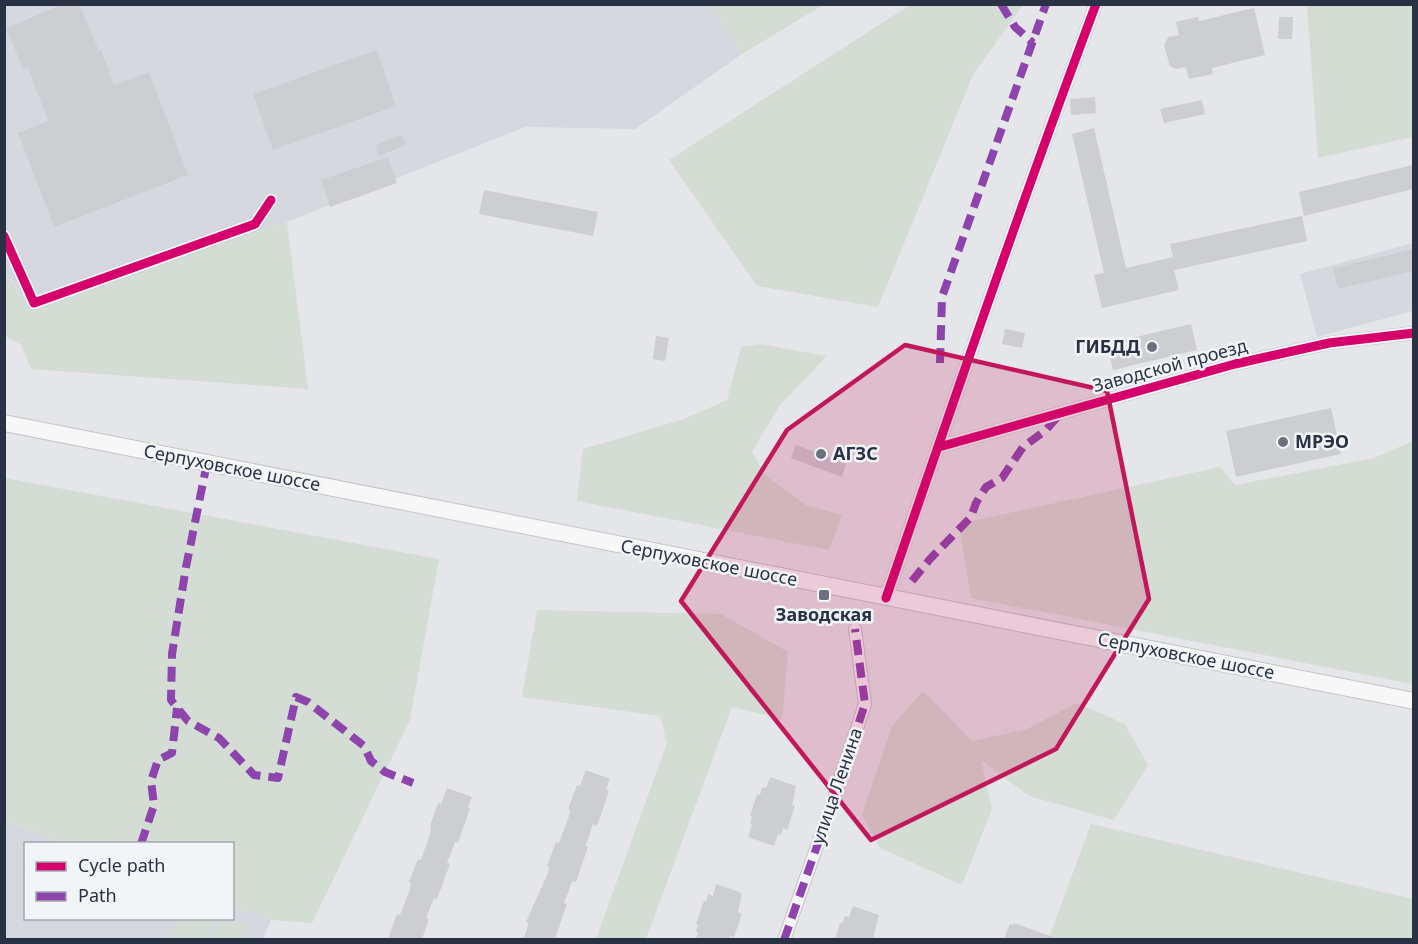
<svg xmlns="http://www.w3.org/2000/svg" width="1418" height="944" font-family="'Noto Sans',sans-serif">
<rect width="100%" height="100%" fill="#e5e6e9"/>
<g fill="#d5d9df">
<polygon points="5,5 712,5 742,54 635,129 525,127 287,222 27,305 5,269"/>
<polygon points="1413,243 1413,311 1317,337 1300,274"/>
<polygon points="4,821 65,843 26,844 26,918 232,918 233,906 271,920 263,939 5,939"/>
</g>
<g fill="#d4ddd4">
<polygon points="712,5 823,5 742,54"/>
<polygon points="910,5 1023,5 973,75 878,307 757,286 669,160"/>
<polygon points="1307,5 1413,5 1413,137 1318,158"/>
<polygon points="287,222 308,389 31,369 21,345 5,336 4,269 27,305"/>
<polygon points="760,344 827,356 780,405 752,452 766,476 806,505 842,515 829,550 577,501 583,449 684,419 727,400 741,347"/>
<polygon points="1413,441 1413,684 971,598 959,524 1220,467 1235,485 1374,458"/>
<polygon points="5,478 439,559 410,720 312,923 271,920 233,906 232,844 65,843 5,821"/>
<polygon points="537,610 721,614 788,652 782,719 732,707 646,939 596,939 667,743 660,716 522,697"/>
<polygon points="923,691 972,741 1027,729 1077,703 1125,724 1148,765 1114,820 1029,796 981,760 992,809 962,885 880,848 862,815 892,726"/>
<polygon points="1091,824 1413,899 1413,939 1048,940"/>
<polygon points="179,919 179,918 215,919 205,939 169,939"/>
<polygon points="219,919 231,919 249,926 243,939 210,939"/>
</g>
<g fill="#cdced2">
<polygon points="64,4 79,4 99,51 101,50 114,85 149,72 188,175 54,227 18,133 48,121 28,68 23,69 6,28"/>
<polygon points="1254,8 1265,55 1212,68 1213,74 1189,79 1186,67 1176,69 1170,66 1164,45 1168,37 1179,35 1176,22 1198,17 1199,21"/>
<polygon points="1279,17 1293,17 1292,39 1278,39"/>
<polygon points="377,50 396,106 273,150 253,94"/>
<polygon points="1095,97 1096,113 1071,115 1070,99"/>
<polygon points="1202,100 1205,114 1164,123 1160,109"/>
<polygon points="1094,128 1126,268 1173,257 1170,244 1302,216 1307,241 1174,270 1179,290 1102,308 1094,275 1104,273 1072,134"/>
<polygon points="402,135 406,145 379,156 375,145"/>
<polygon points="388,157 397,183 330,207 321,180"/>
<polygon points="1413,165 1413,189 1304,216 1299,192"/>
<polygon points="484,190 598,212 593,236 479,214"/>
<polygon points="1413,249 1413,271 1338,289 1333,268"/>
<polygon points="1191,324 1197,350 1113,370 1107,344"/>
<polygon points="1005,329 1025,333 1022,348 1002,344"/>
<polygon points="656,336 669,338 665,361 653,359"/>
<polygon points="1331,408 1341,454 1236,477 1226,431"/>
<polygon points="796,445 846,464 842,477 791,458"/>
<polygon points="586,770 610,779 606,789 609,791 597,826 593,824 589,836 585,846 588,847 576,882 572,881 568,893 564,903 567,904 555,939 523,939 527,930 528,923 526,922 548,873 549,866 547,866 556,842 559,843 569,816 570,809 568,809 577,785 580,786"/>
<polygon points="770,777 796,786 792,805 795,806 787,830 783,828 781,835 778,834 774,846 748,837 752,825 750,824 752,817 750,816 757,794 760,795 762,787 766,788"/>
<polygon points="447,788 472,797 468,807 470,808 458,843 455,842 447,863 450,864 437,899 434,898 426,918 429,919 422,939 388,939 397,914 400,915 410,889 411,883 409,882 418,859 421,860 430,834 431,827 430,826 438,803 441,804"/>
<polygon points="716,884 742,893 738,912 742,914 734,937 730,936 728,939 696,939 698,932 696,931 698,925 696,924 704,901 706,902 708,894 713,896"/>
<polygon points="853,906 879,915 873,939 835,939 840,923 842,924 845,916 849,917"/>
<polygon points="1014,923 1056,938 1056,939 1004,939 1010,924 1013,925"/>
</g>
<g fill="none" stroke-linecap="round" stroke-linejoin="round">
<g stroke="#c3c4c7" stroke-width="14">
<g id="street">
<polyline points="4,236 34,303 255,224 271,200"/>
<polyline points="939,447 1235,364 1329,343 1414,333"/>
<path d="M886 598C954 400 1022 201 1096 4"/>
<polyline points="784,940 835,795 865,704 855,629"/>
</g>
</g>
<g stroke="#c3c4c7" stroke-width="18">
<polyline id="secondary" points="4,423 1414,701"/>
</g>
<use href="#street" stroke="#f4f4f6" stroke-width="12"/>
<use href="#secondary" stroke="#f7f7f8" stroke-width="16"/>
<g stroke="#8e44ad" stroke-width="8" stroke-dasharray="15 8" stroke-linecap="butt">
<polyline points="1001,4 1015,27 1033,43"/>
<polyline points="940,363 942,297 1046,4"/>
<polyline points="207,463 186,567 172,654 171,700 188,721 219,738 254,775 278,778 296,697 308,702 364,746 371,761 385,772 413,783"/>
<polyline points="912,581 930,559 971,517 976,503 986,487 1002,478 1023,447 1046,430 1059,415"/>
<polyline points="141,844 154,805 151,781 158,760 172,753 177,708"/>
<polyline points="784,940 835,795 865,704 855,629"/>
</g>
<g stroke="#f2f5f8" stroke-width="13">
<g id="cycleway">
<polyline points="4,236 34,303 255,224 271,200"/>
<polyline points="939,447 1235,364 1329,343 1414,333"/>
<path d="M886 598C954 400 1022 201 1096 4"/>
</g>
</g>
<use href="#cycleway" stroke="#d6006c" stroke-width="9"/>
</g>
<path fill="#c2185b" fill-opacity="0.2" stroke="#c2185b" stroke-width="4.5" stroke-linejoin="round" d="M905 345 1107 391 1149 599 1056 749 871 840 681 601 787 430Z"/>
<g fill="#6b707e" stroke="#f2f5f8" stroke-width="2">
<circle cx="1152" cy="347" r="6"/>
<circle cx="1283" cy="442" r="6"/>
<circle cx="821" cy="454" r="6"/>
<rect x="818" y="589" width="12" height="12" rx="3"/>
</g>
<g text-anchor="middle" stroke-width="5" stroke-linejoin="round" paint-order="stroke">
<g font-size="18" font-weight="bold" fill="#293144" stroke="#f2f5f8" text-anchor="start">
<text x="1140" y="353" text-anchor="end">ГИБДД</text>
<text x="1295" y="448">МРЭО</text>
<text x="833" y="460">АГЗС</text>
<text x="824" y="621" text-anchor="middle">Заводская</text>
</g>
<g font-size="18" fill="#293144" stroke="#f2f5f8">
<text transform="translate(1170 366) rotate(-15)" y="6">Заводской проезд</text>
<text transform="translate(232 468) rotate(11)" y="6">Серпуховское шоссе</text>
<text transform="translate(709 563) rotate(11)" y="6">Серпуховское шоссе</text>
<text transform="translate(1186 656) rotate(11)" y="6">Серпуховское шоссе</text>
<text transform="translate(837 786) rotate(-71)" y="6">улица Ленина</text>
</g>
</g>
<rect width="1418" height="944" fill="none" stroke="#293144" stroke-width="12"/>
<rect x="24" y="842" width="210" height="78" fill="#f2f5f8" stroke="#a2a7b0" stroke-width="1.5"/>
<rect x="36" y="862" width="30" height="9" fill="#d6006c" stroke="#a2a7b0" stroke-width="1.5"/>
<text x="78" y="872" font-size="18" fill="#293144">Cycle path</text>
<rect x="36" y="892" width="30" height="9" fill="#8e44ad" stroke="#a2a7b0" stroke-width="1.5"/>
<text x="78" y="902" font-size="18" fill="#293144">Path</text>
</svg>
